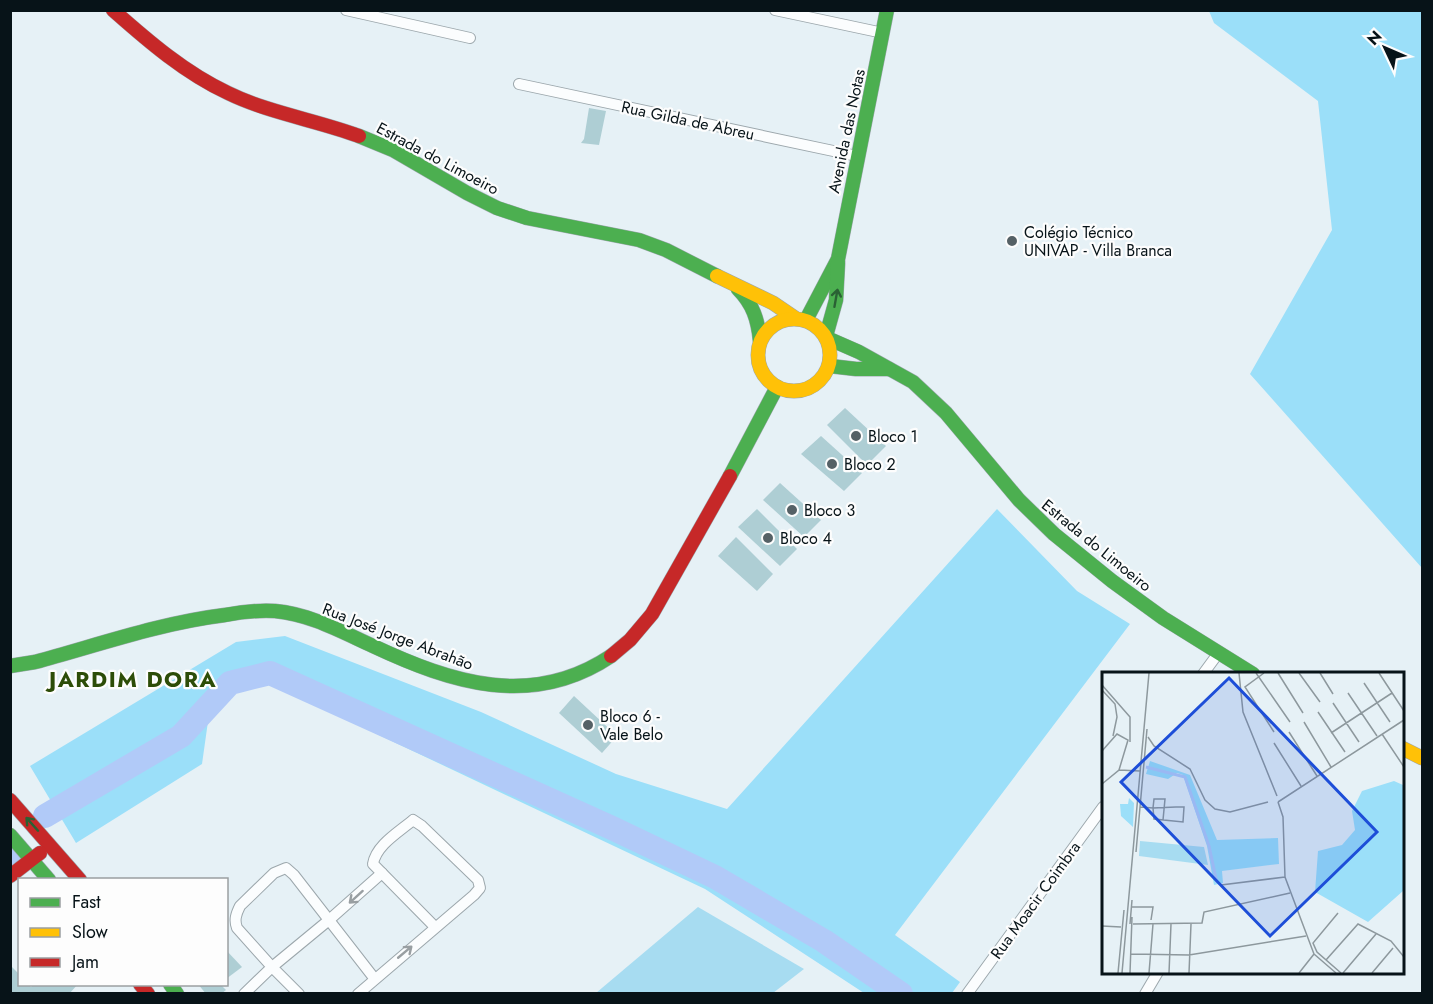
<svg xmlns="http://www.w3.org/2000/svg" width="1433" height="1004" font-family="Jost,sans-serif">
<rect width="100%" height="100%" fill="#e6f1f6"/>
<polygon fill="#a7dcf1" points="698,907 804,969 773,993 596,993"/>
<g fill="#9bdff9">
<polygon points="1209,11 1422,11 1422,568 1250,374 1332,230 1318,101 1214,23"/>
<polygon points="997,509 1077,591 1130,624 895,935 960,982 952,993 864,993 705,889 254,676 232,671 212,693 202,764 76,843 30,766 236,642 285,636 481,712 616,774 727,809"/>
</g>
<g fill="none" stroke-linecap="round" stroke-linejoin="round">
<g stroke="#b1caf8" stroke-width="24">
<polyline points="45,816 181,736 230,683 270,673 612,828 715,877 824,941 901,994"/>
<polyline points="10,859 15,853"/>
</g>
</g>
<g fill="#aeced4">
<polygon points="589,108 606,111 599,145 581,143 584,139"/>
<polygon points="845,408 886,446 867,465 827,425"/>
<polygon points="821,436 862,473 844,491 801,454"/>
<polygon points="780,483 821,520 804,537 763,500"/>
<polygon points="757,509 797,549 780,566 738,527"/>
<polygon points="736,537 773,574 757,591 718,556"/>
<polygon points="574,696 617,736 602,753 559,713"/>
<polygon points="226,950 242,967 226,979"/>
<polygon points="10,965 20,975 20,984 28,984 31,987 34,984 78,984 69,994 13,994 10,991"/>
<polygon points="198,984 220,984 226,990 221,994 206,994"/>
</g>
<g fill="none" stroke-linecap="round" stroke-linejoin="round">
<g stroke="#9ca7ac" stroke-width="12">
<g id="street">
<polyline points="346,10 470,38"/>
<polyline points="775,10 883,33"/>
<polyline points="519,84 857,156"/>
<polyline points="1203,674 1217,655"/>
<path d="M244 994 272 967 237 928C234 920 236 914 240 906L274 873 286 868 294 875 374 978"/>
<polyline points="299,994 272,967 329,920 382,873"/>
<path d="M358 994 474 895 480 888 478 880 422 826 413 820C399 832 376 845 373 864L435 927"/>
<polyline points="967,994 1103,807"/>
<polyline points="1145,994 1158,972"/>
</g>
</g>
<g stroke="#9ca7ac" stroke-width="15">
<g id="fast">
<polyline points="359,136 393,150 467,193 497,208 527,218 639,240 666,250 717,276"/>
<path d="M738 289C753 304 758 320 760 341"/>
<polyline points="806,320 838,259 887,10"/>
<polyline points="826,336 836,300 838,263"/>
<polyline points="827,338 859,352 913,382 946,413 1019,500 1054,534 1112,581 1163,618 1253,674"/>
<polyline points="830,366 856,369 889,369"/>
<polyline points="730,476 777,387"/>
<path d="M10 666 35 662C98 645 160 623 225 615 241 612 259 610 275 611 310 614 342 632 373 646 452 683 532 709 611 656"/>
<polyline points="10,835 49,880"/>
<polyline points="170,984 177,994"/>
</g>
</g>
<g stroke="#9ca7ac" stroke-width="15">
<g id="slow">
<polyline points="717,276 773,303 795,318"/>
<circle cx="794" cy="355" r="36"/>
<polyline points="1402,748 1422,758"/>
</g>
</g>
<g stroke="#9ca7ac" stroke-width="15">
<g id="jam">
<path d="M113 10C148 41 185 73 228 93 269 113 316 120 359 136"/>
<polyline points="611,656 630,640 652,614 730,476"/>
<polyline points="10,800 80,880"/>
<polyline points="10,876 40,853"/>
<polyline points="140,984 148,994"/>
</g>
</g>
<use href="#street" stroke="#fbfdfe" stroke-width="10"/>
<use href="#fast" stroke="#4caf50" stroke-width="14"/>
<use href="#slow" stroke="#ffc107" stroke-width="14"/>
<use href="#jam" stroke="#c62828" stroke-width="14"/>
</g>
<defs><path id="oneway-shaft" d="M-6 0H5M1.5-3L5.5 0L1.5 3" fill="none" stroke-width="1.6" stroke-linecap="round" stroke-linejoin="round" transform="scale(1.5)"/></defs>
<g stroke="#2a6134">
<use href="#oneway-shaft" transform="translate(836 298) rotate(-80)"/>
<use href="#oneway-shaft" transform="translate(32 824) rotate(-132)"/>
</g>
<g stroke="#999fa2">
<use href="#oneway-shaft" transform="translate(356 897) rotate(138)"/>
<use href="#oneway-shaft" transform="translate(405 952) rotate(-40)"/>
</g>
<g fill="#556166" stroke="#fdfdfd" stroke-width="2">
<circle cx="1012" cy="241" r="6"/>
<circle cx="856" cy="436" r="6"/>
<circle cx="832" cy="464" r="6"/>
<circle cx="792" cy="510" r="6"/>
<circle cx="768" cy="538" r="6"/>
<circle cx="588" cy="725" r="6"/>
</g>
<g text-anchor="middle" stroke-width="4.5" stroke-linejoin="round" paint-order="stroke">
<g font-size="16" fill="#071318" stroke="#fdfdfd">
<text transform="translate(688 120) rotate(12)" y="6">Rua Gilda de Abreu</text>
<text transform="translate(846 131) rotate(-78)" y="6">Avenida das Notas</text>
<text transform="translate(438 158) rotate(28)" y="6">Estrada do Limoeiro</text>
<text transform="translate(1097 545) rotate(39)" y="6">Estrada do Limoeiro</text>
<text transform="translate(398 636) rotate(21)" y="6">Rua José Jorge Abrahão</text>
<text transform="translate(1035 900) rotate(-54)" y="6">Rua Moacir Coimbra</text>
</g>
<g font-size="16" fill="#071318" stroke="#fdfdfd" text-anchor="start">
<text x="1024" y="238">Colégio Técnico<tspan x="1024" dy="18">UNIVAP - Villa Branca</tspan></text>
<text x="868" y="442">Bloco 1</text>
<text x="844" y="470">Bloco 2</text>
<text x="804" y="516">Bloco 3</text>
<text x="780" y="544">Bloco 4</text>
<text x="600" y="722">Bloco 6 -<tspan x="600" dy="18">Vale Belo</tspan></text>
</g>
<g font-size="22" font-weight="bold" letter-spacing="1.5" fill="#2d4d08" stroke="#fdfdfd">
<text x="133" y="687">JARDIM DORA</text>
</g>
</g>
<g transform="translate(1102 672)">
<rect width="302" height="302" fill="#e6f1f6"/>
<path d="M38 169 102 175 106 193 37 184Z" fill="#a7dcf1"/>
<path d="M48 89 88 103 115 168 176 166 177 192 120 199 121 211 112 213 105 174 81 103 75 101 66 107 44 102ZM292 109 301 113V219L266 250 213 220 216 179 240 173 253 158 250 139 260 119ZM27 126 32 131 31 155 19 144 18 132H26Z" fill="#9bdff9"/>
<path fill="none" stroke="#b1caf8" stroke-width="3" d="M44 95 83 105 107 174 115 211"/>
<path fill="none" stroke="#8d989d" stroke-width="1.5" d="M137 1 141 40 175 124M154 1 188 50M162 1 143 15 172 60M176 1 201 41M197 1 218 30M218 1 231 22M277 1 302 39M262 11 288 50M0 13 28 45V70M0 18 13 32 15 45 11 64M246 21 275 64M231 31 257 70M216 40 243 80M202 50 229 95M187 60 215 104M229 61 290 21M280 62 302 95M46 65 52 74 88 97 103 128 113 137 128 140 166 130M172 71 199 114M0 79 15 62 26 68 17 98 0 112M17 98 38 99M176 130 181 145 183 205 212 282 197 301M176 130 302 48M38 135 51 136 52 127H63L61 148M74 135H82L81 150 52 147 51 136ZM34 180 45 57M119 213 183 205M29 235H51L49 248M236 241 211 271 215 280 239 301M28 252 30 228M31 252 100 251 102 240 188 221M0 254 19 255M29 282 87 283 204 264M212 282 234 301M224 288 256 252 289 269 302 285M16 301 22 238M20 301 47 1M28 301 30 245M47 301 51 252M67 301 69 252M87 301 89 252M241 301 274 262M270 301 291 276"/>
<path fill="#1d4ed8" fill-opacity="0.15" stroke="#1d4ed8" stroke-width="3" d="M127 6 275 160 168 264 19 110Z"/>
<rect width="302" height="302" fill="none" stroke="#071318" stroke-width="3"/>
</g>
<rect width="1433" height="1004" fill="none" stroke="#071318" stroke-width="24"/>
<rect x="18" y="878" width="210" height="108" fill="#fdfdfd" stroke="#9b9fa1" stroke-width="1.5"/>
<rect x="30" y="898" width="30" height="9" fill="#4caf50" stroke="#9b9fa1" stroke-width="1.5"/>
<text x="72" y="908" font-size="18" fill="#071318">Fast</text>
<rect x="30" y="928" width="30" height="9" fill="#ffc107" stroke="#9b9fa1" stroke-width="1.5"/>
<text x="72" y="938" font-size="18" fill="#071318">Slow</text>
<rect x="30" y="958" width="30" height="9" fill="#c62828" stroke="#9b9fa1" stroke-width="1.5"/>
<text x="72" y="968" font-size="18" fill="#071318">Jam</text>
<g transform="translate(1385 48) rotate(314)" stroke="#fdfdfd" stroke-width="4.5" paint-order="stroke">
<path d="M0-4.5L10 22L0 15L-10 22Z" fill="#071318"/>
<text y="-9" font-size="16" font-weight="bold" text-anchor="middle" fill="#071318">N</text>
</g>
</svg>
